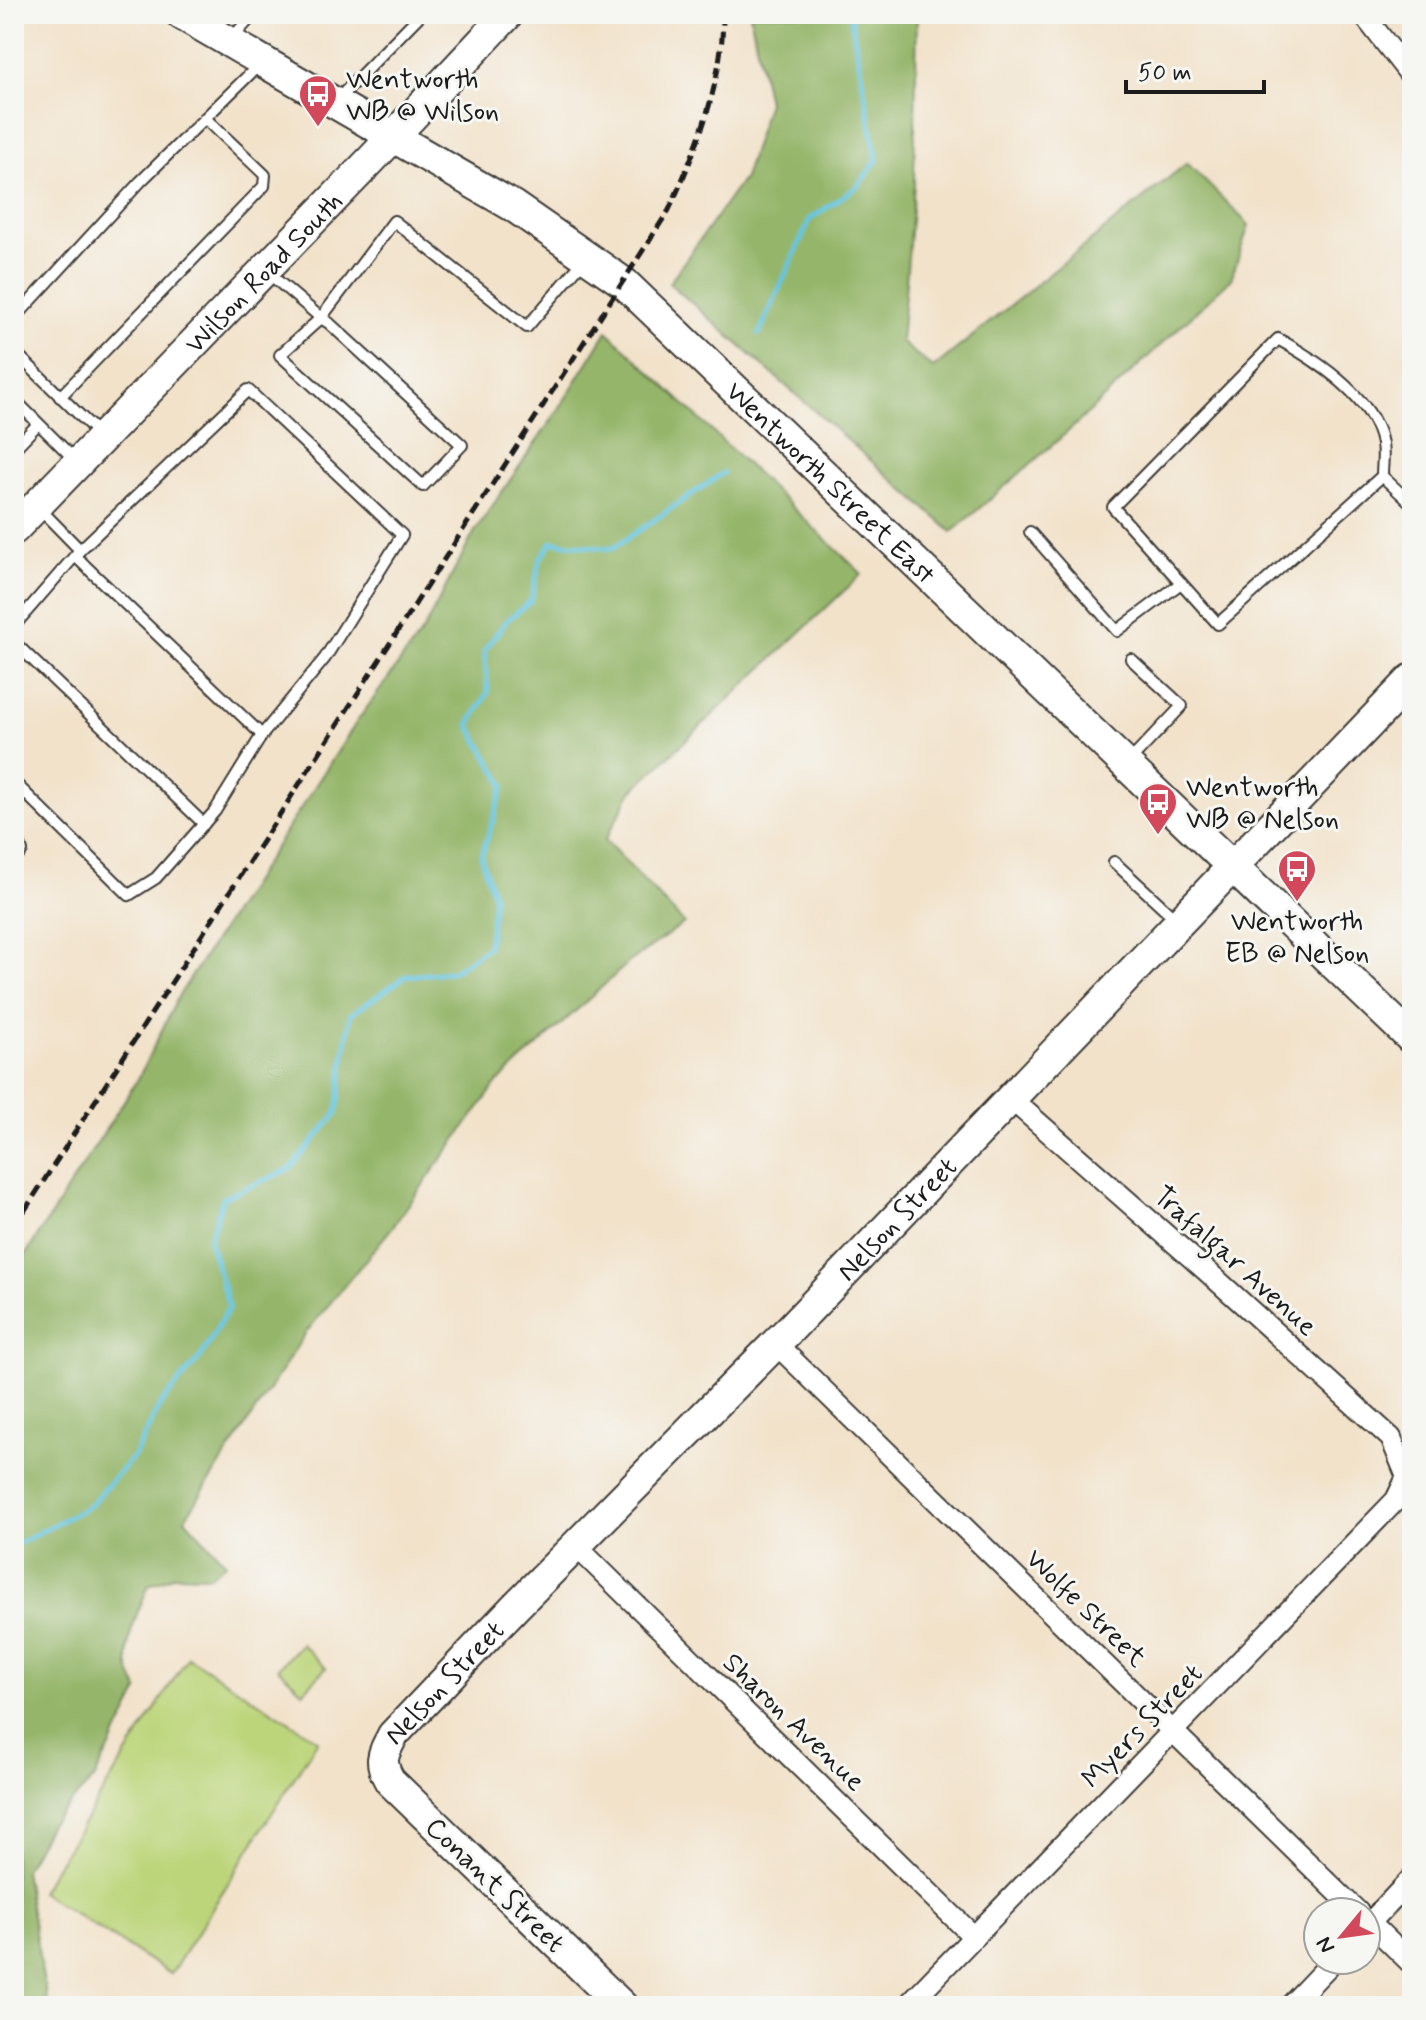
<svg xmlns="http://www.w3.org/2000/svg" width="1426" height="2020" font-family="Mynerve,sans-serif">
<rect width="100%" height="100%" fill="#f6f6f2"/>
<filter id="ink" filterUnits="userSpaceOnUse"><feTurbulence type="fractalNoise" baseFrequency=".0125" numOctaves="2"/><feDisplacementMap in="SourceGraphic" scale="16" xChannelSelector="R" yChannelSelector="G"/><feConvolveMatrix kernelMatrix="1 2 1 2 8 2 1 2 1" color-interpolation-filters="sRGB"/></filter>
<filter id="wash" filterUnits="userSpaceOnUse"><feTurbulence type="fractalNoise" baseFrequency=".006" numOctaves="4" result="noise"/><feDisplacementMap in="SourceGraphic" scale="32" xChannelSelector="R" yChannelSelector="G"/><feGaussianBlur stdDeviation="1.8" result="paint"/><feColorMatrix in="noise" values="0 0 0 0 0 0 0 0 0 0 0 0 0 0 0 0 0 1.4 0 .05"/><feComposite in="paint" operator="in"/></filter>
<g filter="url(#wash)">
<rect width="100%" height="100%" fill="#f2e2ca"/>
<g fill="#bcd57a" stroke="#6c784b" stroke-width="2">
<polygon points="301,1644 326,1668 303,1692 278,1668"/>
<polygon points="188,1657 318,1740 171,1974 40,1892"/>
</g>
<g fill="#95b66a" stroke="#586943" stroke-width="2">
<polygon points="750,14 917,14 914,184 901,342 933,368 1187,163 1249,225 1231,279 1073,427 952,532 669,283 744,178 768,102"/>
<path d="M607 331 862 574 632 791 605 840 684 923 628 963 497 1083 391 1229 307 1331 185 1519 226 1563 210 1576 175 1575 149 1585C135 1619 115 1655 139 1690L94 1779 50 1824 24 1871 48 2006H14V1273L138 1079 178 997 358 720 424 629 475 531 559 409Z"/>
</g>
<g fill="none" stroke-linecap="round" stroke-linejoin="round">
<g stroke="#64c6e2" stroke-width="5">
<polyline points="759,334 810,219 857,187 877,160 850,14"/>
<polyline points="14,1546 89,1506 134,1456 160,1405 202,1355 229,1307 209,1240 223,1198 290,1169 337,1113 350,1015 406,976 452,972 488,947 494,898 481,857 504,785 469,725 488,692 484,651 506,621 531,601 540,559 552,542 612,549 723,473"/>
</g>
</g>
</g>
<g filter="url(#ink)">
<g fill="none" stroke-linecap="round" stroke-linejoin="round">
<g stroke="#3c3a36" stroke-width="14">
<g id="lane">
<polyline points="232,38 254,14"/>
<polyline points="335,102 421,14"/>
<polyline points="266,271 321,318 329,323 462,445 423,486 280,355 321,318 394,221 527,327 585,259"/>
<polyline points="14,319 140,182 261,63"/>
<path d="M1278 339C1316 360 1374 398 1382 444 1384 454 1382 466 1382 476L1218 624 1113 507Z"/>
<polyline points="14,351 101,436"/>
<polyline points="60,397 264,186 265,175 205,118"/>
<polyline points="14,399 75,460"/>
<polyline points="14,449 38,424"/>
<polyline points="1382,476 1412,504"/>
<polyline points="1030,532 1117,631 1181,583"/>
<polyline points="80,550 248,390 402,535 325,658 262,735"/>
<polyline points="14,626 80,550 38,507"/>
<polyline points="14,642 204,824"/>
<polyline points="1128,763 1182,706 1131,659"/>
<polyline points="14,782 129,895 156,878 215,811 262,735 75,556"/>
<polyline points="14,827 22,851 14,860"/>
<polyline points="1114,862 1178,921"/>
</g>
</g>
<g stroke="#3c3a36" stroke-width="24">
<g id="street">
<polyline points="1363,14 1412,77"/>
<polyline points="775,1343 1358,1912"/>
<polyline points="576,1546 974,1937"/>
<polyline points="1366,1919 1412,1964"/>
<polyline points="1366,1927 1412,1878"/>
<polyline points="907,2006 1396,1500 1407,1477 1391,1438 1209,1273 1010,1098"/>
<polyline points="1290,2006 1334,1960"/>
</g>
</g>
<g stroke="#3c3a36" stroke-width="34">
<g id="secondary">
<path id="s1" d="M181 14 513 206 624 283 1412 1039"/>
<path id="s2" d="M14 529 372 159 508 14"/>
<path id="s3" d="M622 2006 390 1781C378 1761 383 1754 393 1735L514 1608 793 1326 1412 679"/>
</g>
</g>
<use href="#lane" stroke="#fff" stroke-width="10"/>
<use href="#street" stroke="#fff" stroke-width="20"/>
<use href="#secondary" stroke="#fff" stroke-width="30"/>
<path stroke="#1c1c1c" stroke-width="5" stroke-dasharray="12 6" stroke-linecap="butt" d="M14 1227 669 210C697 148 723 83 723 14"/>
</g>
</g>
<defs>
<g id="bus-pin" transform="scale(2)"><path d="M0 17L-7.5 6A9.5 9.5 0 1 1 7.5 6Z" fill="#d1495b" stroke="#f6f6f2"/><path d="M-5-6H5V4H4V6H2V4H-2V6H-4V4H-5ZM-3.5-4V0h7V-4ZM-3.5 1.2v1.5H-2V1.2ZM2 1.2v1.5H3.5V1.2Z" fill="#fff"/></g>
</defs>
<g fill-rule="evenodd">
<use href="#bus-pin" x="318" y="94"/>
<use href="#bus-pin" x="1158" y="802"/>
<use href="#bus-pin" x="1297" y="869"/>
</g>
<g text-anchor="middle" stroke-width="6" stroke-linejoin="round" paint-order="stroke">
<g font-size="28" fill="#1c1c1c" stroke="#f6f6f2" text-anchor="start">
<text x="346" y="88">Wentworth<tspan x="346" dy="32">WB @ Wilson</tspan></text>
<text x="1186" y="796">Wentworth<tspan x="1186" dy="32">WB @ Nelson</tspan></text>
<text x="1297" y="930" text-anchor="middle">Wentworth<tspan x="1297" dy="32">EB @ Nelson</tspan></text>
</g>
<g font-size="28" fill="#1c1c1c" stroke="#f6f6f2">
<text dy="10" stroke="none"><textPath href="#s2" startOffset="358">Wilson Road South</textPath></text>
<text dy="10" stroke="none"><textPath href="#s1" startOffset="806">Wentworth Street East</textPath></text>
<text dy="10" stroke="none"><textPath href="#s3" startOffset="1094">Nelson Street</textPath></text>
<text transform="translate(1236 1260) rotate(42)" y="10">Trafalgar Avenue</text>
<text transform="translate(1087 1607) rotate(44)" y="10">Wolfe Street</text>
<text dy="10" stroke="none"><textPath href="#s3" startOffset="446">Nelson Street</textPath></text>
<text transform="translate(795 1721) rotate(44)" y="10">Sharon Avenue</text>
<text transform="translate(1141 1725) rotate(-46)" y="10">Myers Street</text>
<text transform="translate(496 1884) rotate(44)" y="10">Conant Street</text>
</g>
</g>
<rect width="1426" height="2020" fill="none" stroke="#f6f6f2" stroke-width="48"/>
<g transform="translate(1342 1936) rotate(241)"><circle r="38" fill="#f6f6f2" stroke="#9f9f9c" stroke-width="2"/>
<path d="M0-6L14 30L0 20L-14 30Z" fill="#d1495b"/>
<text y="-12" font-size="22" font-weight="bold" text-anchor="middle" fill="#1c1c1c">N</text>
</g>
<path d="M1126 80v12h138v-12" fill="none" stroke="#1c1c1c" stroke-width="4"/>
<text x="1138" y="80" font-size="24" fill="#1c1c1c" stroke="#f6f6f2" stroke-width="6" paint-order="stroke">50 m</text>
</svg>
